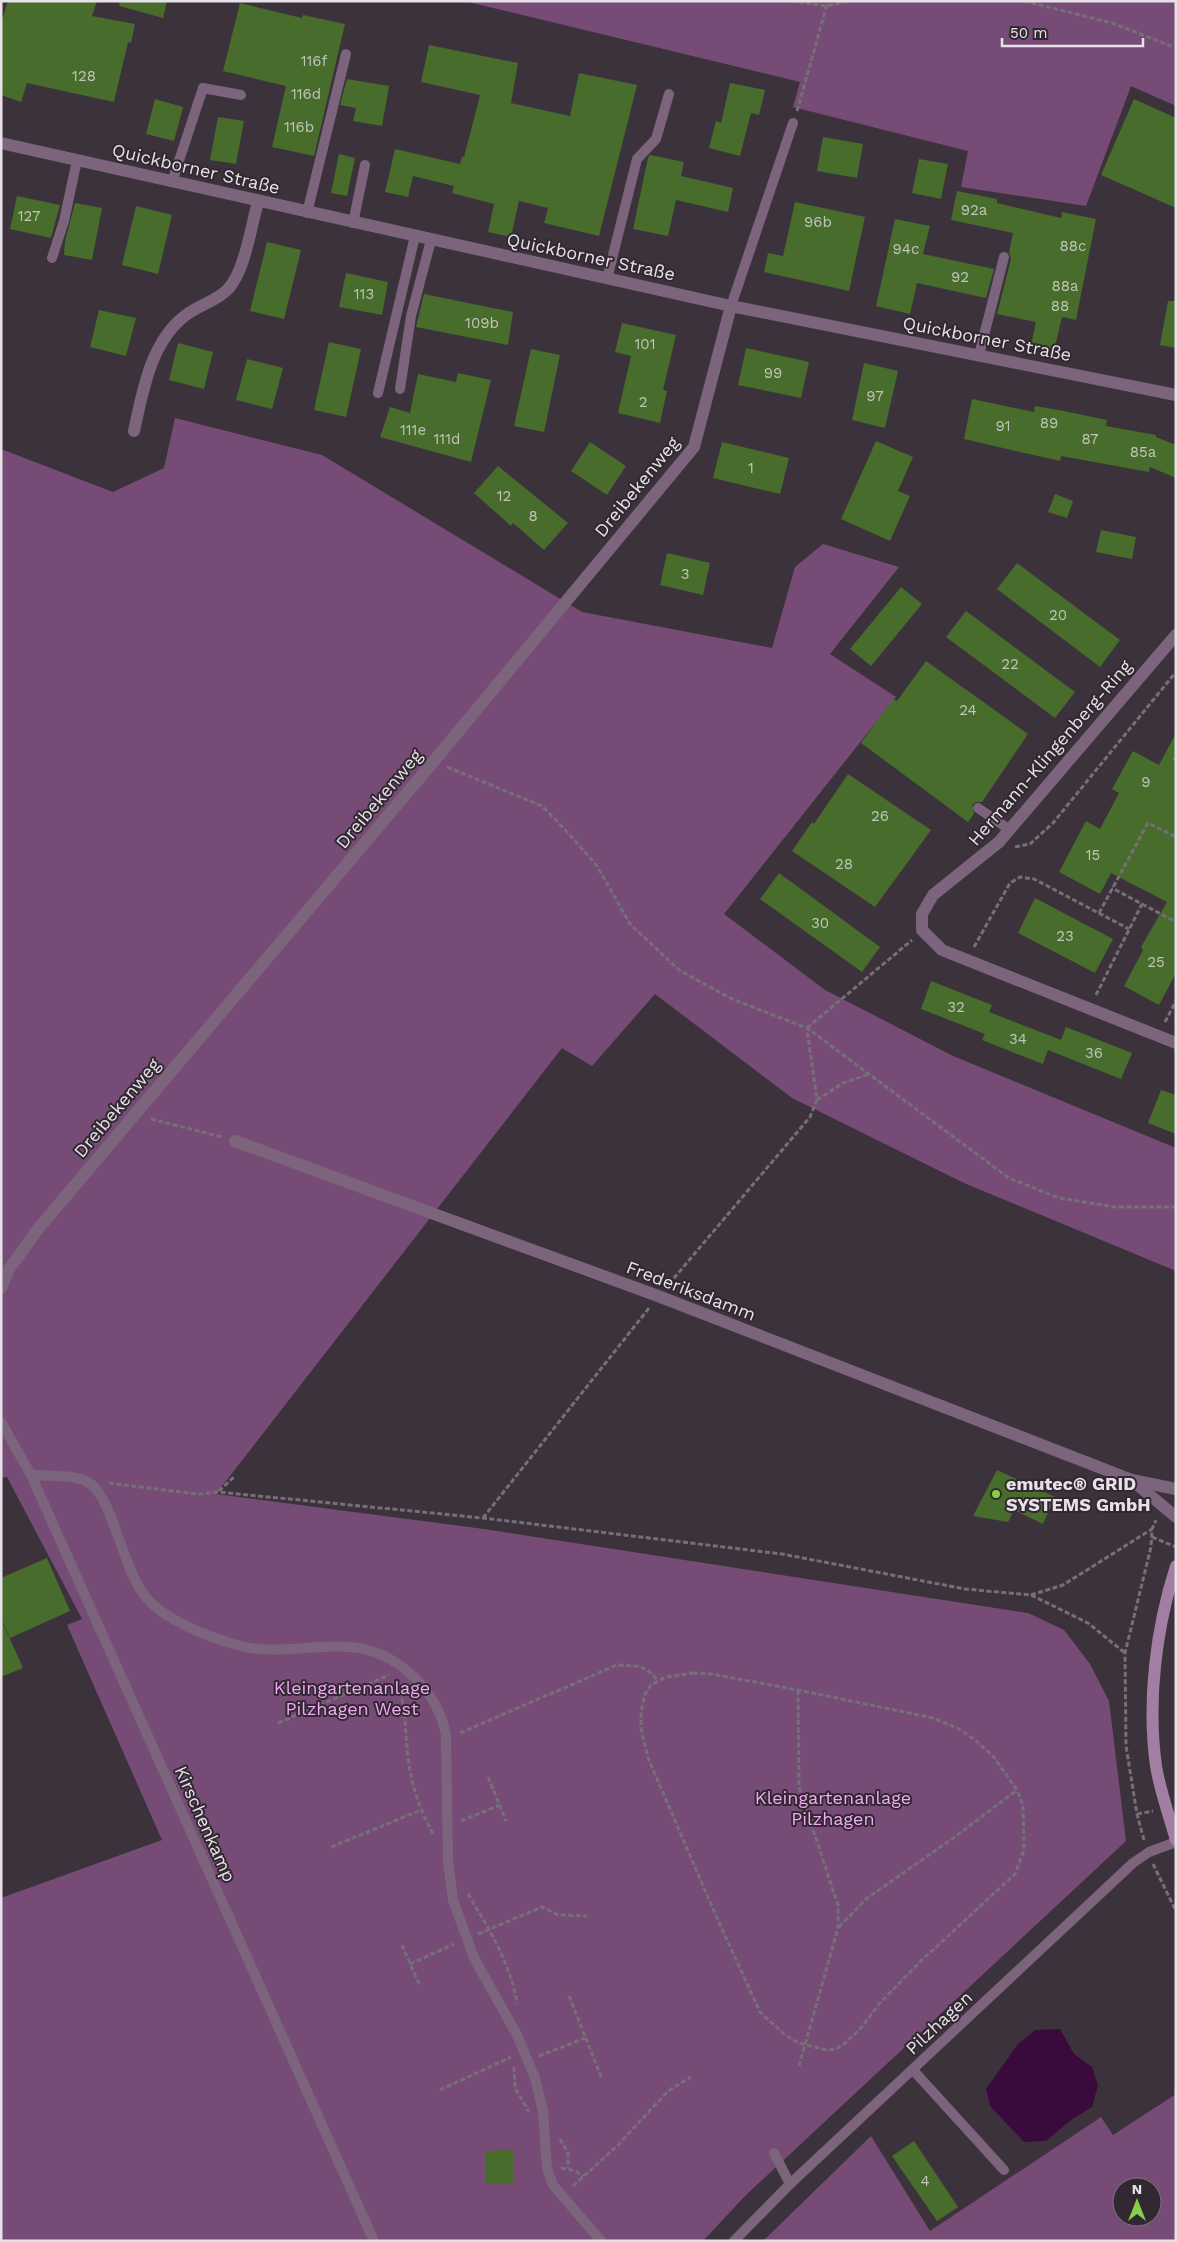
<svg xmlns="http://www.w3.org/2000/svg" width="1177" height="2242" font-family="'Work Sans',sans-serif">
<rect width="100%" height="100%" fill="#3c323c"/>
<g fill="#764c76" fill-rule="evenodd">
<polygon points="464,1 1171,1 1176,2 1176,106 1131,86 1086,206 961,187 968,151 793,107 800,82"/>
<polygon points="175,418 322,455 582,612 772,648 795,567 823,544 899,567 830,654 896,697 724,914 825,990 953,1056 1176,1148 1176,1271 964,1183 792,1098 655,994 592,1066 562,1048 216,1494 484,1529 1028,1613 1064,1630 1090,1664 1109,1701 1126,1841 745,2196 703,2241 1,2241 1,1898 162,1840 67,1625 82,1619 7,1477 1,1478 1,449 113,492 164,468"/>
<path d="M1176 2094V2241H763L871 2136 930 2231 1101 2117 1113 2135ZM1122 2187H1152V2217H1122Z"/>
</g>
<polygon fill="#3b0a3d" points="1060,2029 1074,2054 1092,2067 1098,2085 1092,2107 1071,2120 1046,2141 1024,2142 990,2106 986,2089 1018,2044 1035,2030"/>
<g fill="#476c2b">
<polygon points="8,1 97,1 92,16 135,24 131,43 128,42 114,102 27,83 21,102 1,95 1,23"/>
<polygon points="120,1 167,1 163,18 119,6"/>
<polygon points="240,3 302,18 303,15 345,24 314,156 272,147 286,86 223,71"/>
<polygon points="429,45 518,63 511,103 570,116 579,73 637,85 599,236 544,223 548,208 519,201 511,237 488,232 494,204 452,193 454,186 413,176 408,197 385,192 395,149 460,164 462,156 464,157 480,95 421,82"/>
<polygon points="347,79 389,86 382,126 353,121 356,108 340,105"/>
<polygon points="730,83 765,90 759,115 751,113 740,156 709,148 716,121 721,123"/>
<polygon points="155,99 183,107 174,141 146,134"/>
<polygon points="1134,99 1176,118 1176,208 1101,175"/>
<polygon points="218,117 244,121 236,164 210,160"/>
<polygon points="823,137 863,144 857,178 817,171"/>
<polygon points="339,154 355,158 347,196 331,193"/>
<polygon points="650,155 684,162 681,176 733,188 728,212 676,200 668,236 633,229 648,158"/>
<polygon points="919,159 948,164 941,199 912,193"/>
<polygon points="957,191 997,199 997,203 1061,218 1062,212 1096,219 1076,320 1062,317 1054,351 1031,345 1036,322 997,314 1011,259 1009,252 1013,233 951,220"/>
<polygon points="17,196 60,205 51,238 10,229"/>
<polygon points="795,202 865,217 849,291 764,272 768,253 783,256"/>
<polygon points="75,203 102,208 92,260 64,255 65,241"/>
<polygon points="136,206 172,215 158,274 122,265"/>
<polygon points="895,219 930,226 923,254 994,269 986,298 917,283 910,314 876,306"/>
<polygon points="267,242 301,250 284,319 250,311"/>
<polygon points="346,273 388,282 382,315 339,307"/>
<polygon points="424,294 513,312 508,345 416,327"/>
<polygon points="1168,301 1176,301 1176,348 1160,345"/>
<polygon points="99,310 136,318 126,356 90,347"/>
<polygon points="622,323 676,335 663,390 667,391 660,423 618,413 631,356 615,352"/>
<polygon points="329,342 361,349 346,417 314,410"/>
<polygon points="178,343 213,352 204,389 169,380"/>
<polygon points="746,348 809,362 801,398 738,385"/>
<polygon points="531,349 560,355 544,432 514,426"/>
<polygon points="247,359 283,368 272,409 236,400"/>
<polygon points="864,363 898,371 885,428 852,420"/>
<polygon points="458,373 491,380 471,462 380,437 390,407 410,413 418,374 456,382"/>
<polygon points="972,399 1034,412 1035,406 1064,411 1107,420 1106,426 1156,435 1156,437 1176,445 1176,478 1150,467 1149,472 1061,456 1060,461 964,439"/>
<polygon points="876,441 913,457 898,491 910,496 890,541 841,519"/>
<polygon points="590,442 626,466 607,495 571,471"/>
<polygon points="722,442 789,458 780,494 713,478"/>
<polygon points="498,466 568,523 544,550 513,523 511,526 474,493"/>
<polygon points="1055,494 1073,501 1067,518 1048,512"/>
<polygon points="1101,530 1136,537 1132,559 1096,552"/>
<polygon points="667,553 710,563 703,595 660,585"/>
<polygon points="1017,563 1120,640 1100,667 997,589"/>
<polygon points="901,587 922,604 871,666 850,649"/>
<polygon points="966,611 1075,692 1055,718 946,637"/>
<polygon points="926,661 1028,734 982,802 976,802 972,805 974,814 968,822 861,743 893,699 897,701"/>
<polygon points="1176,733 1176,973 1159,1005 1124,986 1143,950 1141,947 1167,902 1111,873 1100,894 1059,872 1086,821 1100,829 1119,793 1112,789 1133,751 1159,765"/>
<polygon points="848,774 931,830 875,907 792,851 812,822 814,824"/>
<polygon points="779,873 880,947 862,972 760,899"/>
<polygon points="1035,898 1113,939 1095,973 1018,933"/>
<polygon points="931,981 992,1005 989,1012 1061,1040 1066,1027 1132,1053 1121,1079 1048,1050 1043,1064 982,1040 985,1034 921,1009"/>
<polygon points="1161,1090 1176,1095 1176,1134 1148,1123"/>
<polygon points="997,1470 1055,1497 1043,1524 1014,1510 1008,1522 973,1516"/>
<polygon points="47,1558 70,1611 10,1638 1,1618 1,1578"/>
<polygon points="1,1619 23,1668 1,1677"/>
<polygon points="914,2141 958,2207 937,2221 892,2156"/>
<polygon points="513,2150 513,2183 486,2184 486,2151"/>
</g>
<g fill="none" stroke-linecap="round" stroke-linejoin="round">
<g stroke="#776f77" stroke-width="3" stroke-dasharray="5 2.5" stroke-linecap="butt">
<polyline points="791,1 826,6 850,1"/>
<polyline points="1024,1 1112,23 1176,48"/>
<polyline points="797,111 828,1"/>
<polyline points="1173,758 1176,760"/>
<polyline points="447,767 542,806 571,836 597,866 630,924 679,970 732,999 807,1028 1009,1178 1059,1198 1115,1207 1176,1207"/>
<polyline points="1015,847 1030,844 1053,823 1176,672"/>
<polyline points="1142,904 1176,922"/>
<polyline points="1099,913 1148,823 1176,837"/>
<polyline points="974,947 1010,883 1020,877 1034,879 1129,929"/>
<polyline points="1096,995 1142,904 1112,888"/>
<polyline points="1165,1022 1176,1001"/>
<polyline points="807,1028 912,940"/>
<polyline points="817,1100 843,1083 869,1074"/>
<polyline points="151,1119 222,1137"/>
<polyline points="669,1284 810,1117 817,1100 807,1029"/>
<polyline points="109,1483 197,1494 218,1492 483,1518 782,1554 965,1589 1031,1595 1088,1623 1125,1653"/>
<polyline points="219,1491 235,1476"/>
<polyline points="483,1518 649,1308"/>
<polyline points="1152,1537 1176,1547"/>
<polyline points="1031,1595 1063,1585 1152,1529"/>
<polygon points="693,1673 711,1674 798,1690 933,1718 957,1728 974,1739 993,1756 1017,1790 1023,1805 1024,1850 1015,1874 922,1960 879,2004 860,2029 844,2044 836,2049 826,2050 799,2043 785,2035 760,2012 717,1918 648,1758 641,1728 641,1712 645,1694 651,1685 666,1677"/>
<path d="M398 1684C406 1708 405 1732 408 1757 411 1785 420 1810 433 1834"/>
<polyline points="798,1690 799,1787 838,1905 838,1928 799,2066"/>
<polyline points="278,1723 389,1675"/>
<path d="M460 1733 617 1665C635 1666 645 1664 657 1680"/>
<polyline points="488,1777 506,1821"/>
<polyline points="1137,1814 1153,1811"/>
<polyline points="461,1821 500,1805"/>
<polyline points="1144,1840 1137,1814 1126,1746 1125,1653 1151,1547 1152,1529 1156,1520"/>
<polyline points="331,1847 421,1810"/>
<polyline points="1153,1864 1176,1911"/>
<path d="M468 1894C488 1927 511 1964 517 2004"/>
<polyline points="839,1927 866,1899 956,1836 1017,1790"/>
<polyline points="478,1934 542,1907 558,1915 587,1916"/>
<polyline points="402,1945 419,1984"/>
<polyline points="410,1964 454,1944"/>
<polyline points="569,1996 602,2079"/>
<polyline points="539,2056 585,2038"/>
<polyline points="514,2067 515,2088 529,2112"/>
<polyline points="440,2090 511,2057"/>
<polyline points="560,2139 568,2153 568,2168"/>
<polyline points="561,2168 576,2171 583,2177"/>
<polyline points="573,2186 618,2145 668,2091 691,2077"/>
</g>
<g stroke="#7c657c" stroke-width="10">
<polyline points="172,182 203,88 241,95"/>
<polyline points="307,213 346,54"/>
<polyline points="353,223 365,165"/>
<polyline points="52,258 64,221 77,160"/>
<polyline points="607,279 637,159 656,139 669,94"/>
<polyline points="731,306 793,123"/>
<polyline points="979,355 1004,257"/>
<polyline points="400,389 411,316 431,240"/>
<polyline points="378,393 415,236"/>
<polyline points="978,808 1010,830"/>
<polyline points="1,1422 31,1475 374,2241"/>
<path d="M31 1475C48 1476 73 1474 88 1482 111 1494 123 1566 142 1592 155 1611 177 1622 197 1631 217 1639 238 1647 259 1649 319 1653 364 1629 414 1677 431 1694 442 1712 446 1735L448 1862 453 1900 474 1958 517 2035 535 2078 543 2111 547 2168 553 2185 601 2241"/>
<polyline points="913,2070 1004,2170"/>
<polyline points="774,2153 790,2184"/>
<polyline points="734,2241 790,2184 1133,1863 1149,1852 1176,1842"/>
</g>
<g stroke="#7c657c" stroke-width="12">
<polyline points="1,143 731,306 1176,395"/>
<path d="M134 431C143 390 151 341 186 315 199 305 217 301 228 289 245 271 251 226 258 202"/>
<polyline points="1176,635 999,842 933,895 922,914 922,930 942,950 1176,1043"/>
<polyline points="235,1141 658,1296 1132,1480 1176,1489"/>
<polyline points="1,1288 9,1269 38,1229 434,761 694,447 731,306"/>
<polyline points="1134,1482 1176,1517"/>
</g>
<path stroke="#a37ea3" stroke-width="12" d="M1176 1566C1156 1628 1147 1701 1156 1766 1160 1791 1169 1815 1176 1840"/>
</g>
<circle fill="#86cf4b" stroke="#322832" stroke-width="2" cx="996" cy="1494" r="5"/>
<g text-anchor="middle" stroke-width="4" stroke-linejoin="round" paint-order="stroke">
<g font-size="15" fill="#c0c4b9">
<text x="314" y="66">116f</text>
<text x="84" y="81">128</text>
<text x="306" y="99">116d</text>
<text x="299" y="132">116b</text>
<text x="974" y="215">92a</text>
<text x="29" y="221">127</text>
<text x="818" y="227">96b</text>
<text x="1073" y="251">88c</text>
<text x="906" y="254">94c</text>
<text x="960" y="282">92</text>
<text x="1065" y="291">88a</text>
<text x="364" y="299">113</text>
<text x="1060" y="311">88</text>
<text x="482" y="328">109b</text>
<text x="645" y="349">101</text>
<text x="773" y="378">99</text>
<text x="875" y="401">97</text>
<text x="643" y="407">2</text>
<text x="1049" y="428">89</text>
<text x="1003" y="431">91</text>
<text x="413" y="435">111e</text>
<text x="447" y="444">111d</text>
<text x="1090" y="444">87</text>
<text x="1143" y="457">85a</text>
<text x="751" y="473">1</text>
<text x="504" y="501">12</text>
<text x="533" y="521">8</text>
<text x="685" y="579">3</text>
<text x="1058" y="620">20</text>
<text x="1010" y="669">22</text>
<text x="968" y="715">24</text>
<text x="1146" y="787">9</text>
<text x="880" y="821">26</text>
<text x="1093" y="860">15</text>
<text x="844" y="869">28</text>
<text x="820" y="928">30</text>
<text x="1065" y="941">23</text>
<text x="1156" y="967">25</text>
<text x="956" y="1012">32</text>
<text x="1018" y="1044">34</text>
<text x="1094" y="1058">36</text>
<text x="925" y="2186">4</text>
</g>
<g font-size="18" fill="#e8e2e8" stroke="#322832">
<text transform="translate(196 169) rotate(13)" y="6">Quickborner Straße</text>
<text transform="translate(591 257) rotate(12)" y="6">Quickborner Straße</text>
<text transform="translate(987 339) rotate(11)" y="6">Quickborner Straße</text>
<text transform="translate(637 487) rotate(-51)" y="6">Dreibekenweg</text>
<text transform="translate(1050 753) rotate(-49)" y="6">Hermann-Klingenberg-Ring</text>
<text transform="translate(379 799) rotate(-50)" y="6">Dreibekenweg</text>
<text transform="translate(117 1108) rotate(-50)" y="6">Dreibekenweg</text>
<text transform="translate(691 1291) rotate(21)" y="6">Frederiksdamm</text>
<text transform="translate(205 1824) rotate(66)" y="6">Kirschenkamp</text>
<text transform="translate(939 2023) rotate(-43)" y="6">Pilzhagen</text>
</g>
<g font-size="18" font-weight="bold" fill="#e8e2e8" stroke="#322832" text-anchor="start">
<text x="1006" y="1490">emutec® GRID<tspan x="1006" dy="21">SYSTEMS GmbH</tspan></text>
</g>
<g font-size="18" fill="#f4a8f5" stroke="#322832">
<text x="352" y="1694">Kleingartenanlage<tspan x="352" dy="21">Pilzhagen West</tspan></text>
<text x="833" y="1804">Kleingartenanlage<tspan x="833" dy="21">Pilzhagen</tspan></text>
</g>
</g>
<rect width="1177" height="2242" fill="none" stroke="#e8e2e8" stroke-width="5"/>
<g transform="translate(1137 2202)"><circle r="24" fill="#322832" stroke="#7b727b"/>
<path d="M0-4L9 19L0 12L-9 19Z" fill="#86cf4b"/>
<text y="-8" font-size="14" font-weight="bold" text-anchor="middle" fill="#e8e2e8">N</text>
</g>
<path d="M1002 38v8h141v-8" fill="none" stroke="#e8e2e8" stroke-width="2.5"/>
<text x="1010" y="38" font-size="15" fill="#e8e2e8" stroke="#322832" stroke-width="4" paint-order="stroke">50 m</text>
</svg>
